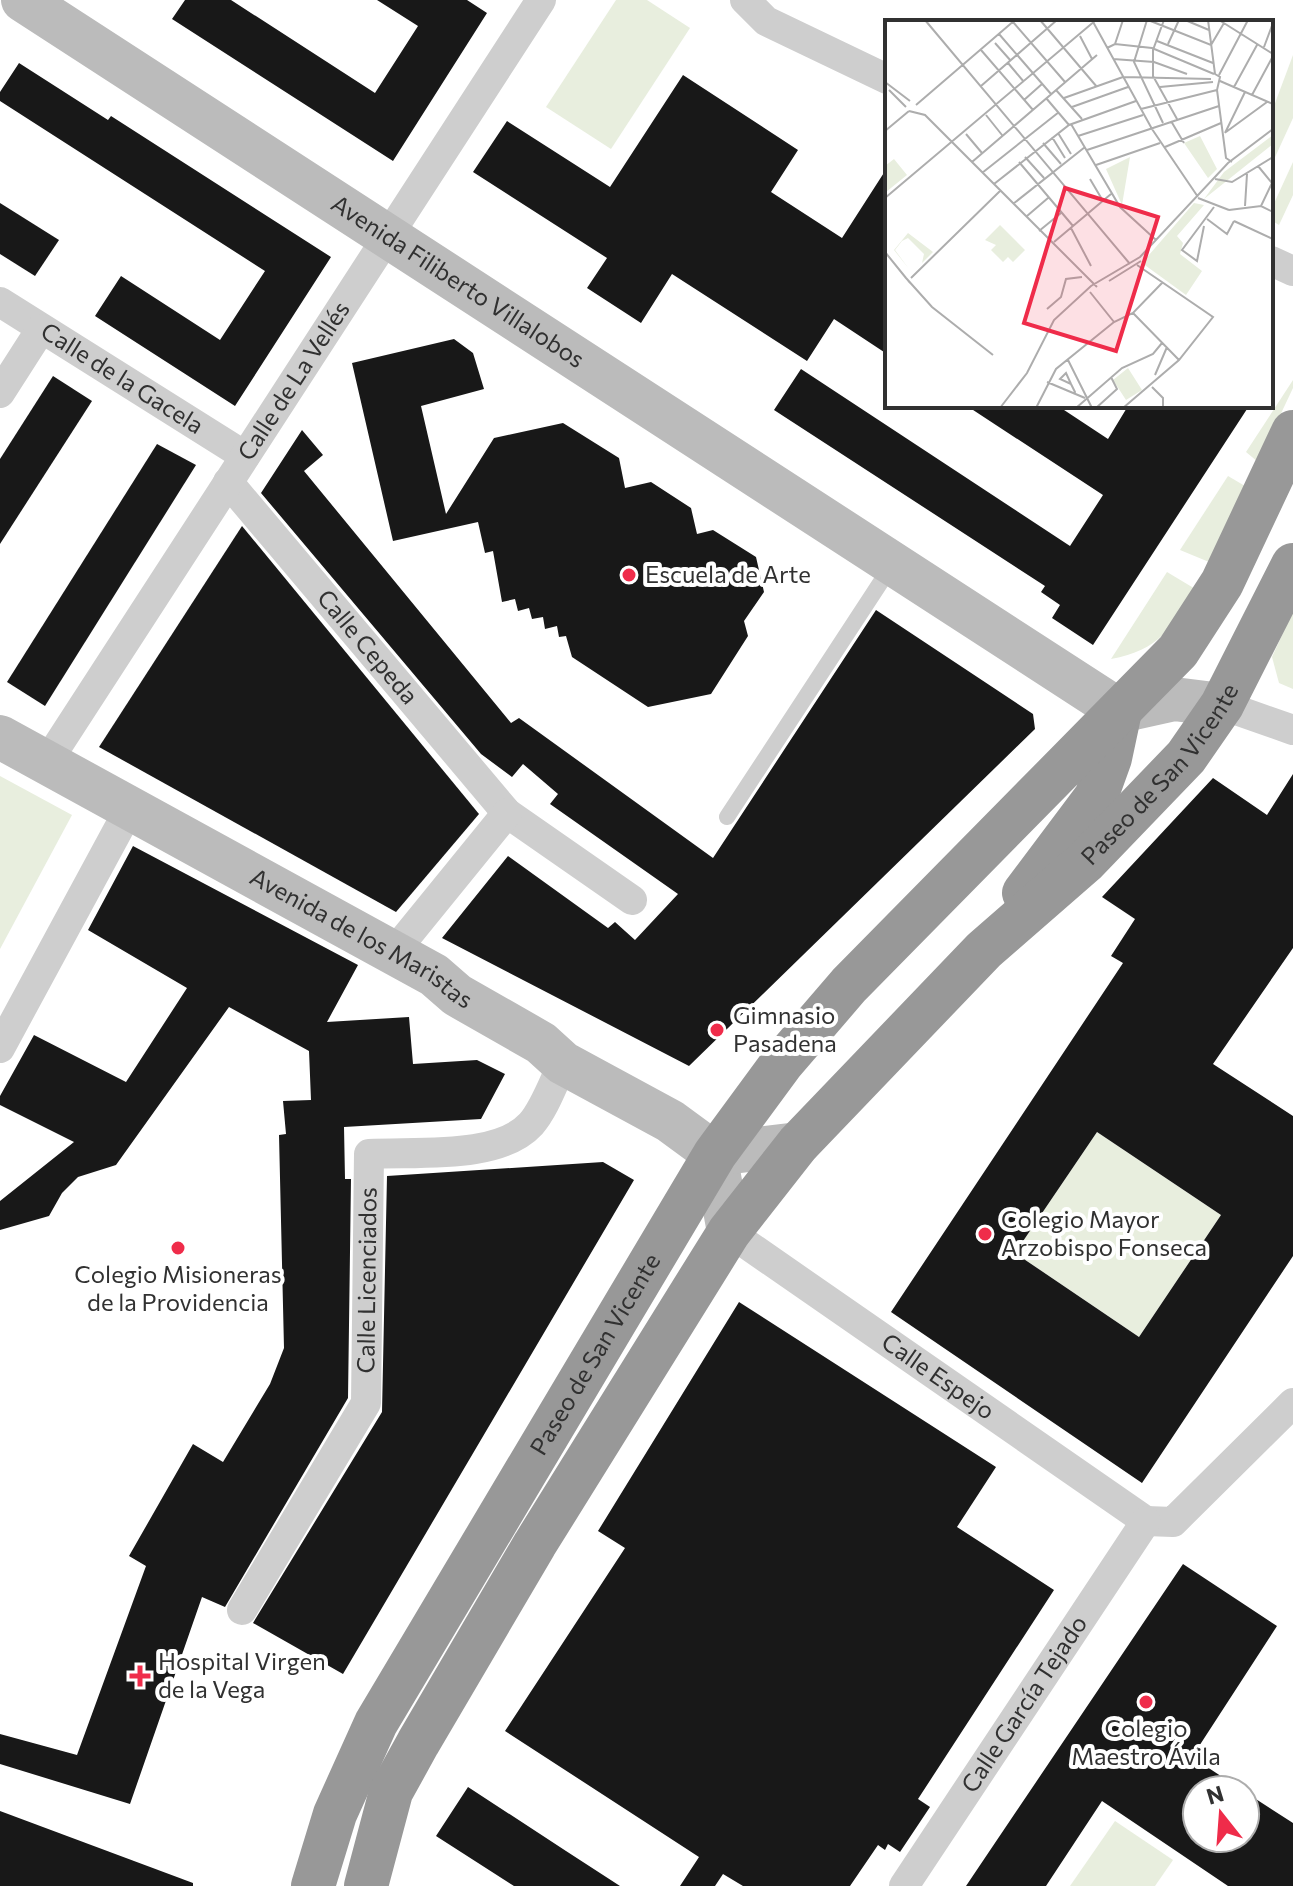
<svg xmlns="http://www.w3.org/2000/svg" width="1293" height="1886" font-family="Commissioner,sans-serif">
<rect width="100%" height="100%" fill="#fff"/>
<g fill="#e8eede">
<polygon points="616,0 647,0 690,28 611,149 546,107"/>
<polygon points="1293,55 1293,118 1271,166 1271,114"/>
<polygon points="1293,162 1293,195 1279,225 1271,220 1271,210"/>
<polygon points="1293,380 1293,388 1258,462 1246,452"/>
<polygon points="1228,476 1245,486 1209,562 1180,550"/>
<path d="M1167 572 1197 590C1170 628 1160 650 1111 659Z"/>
<polygon points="1293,611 1293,689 1279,683 1272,657"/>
<polygon points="0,776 72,815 0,949"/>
<polygon points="1097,1132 1221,1215 1139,1337 1015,1253"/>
<polygon points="1115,1821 1173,1860 1155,1886 1070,1886"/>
</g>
<g fill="#181818" fill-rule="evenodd">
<polygon points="185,0 231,0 375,93 418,26 377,0 467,0 487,13 393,161 172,19"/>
<polygon points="19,63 108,120 111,116 331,257 235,406 95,316 121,276 220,340 265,271 0,101 0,92"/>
<polygon points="683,75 798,150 771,192 842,238 887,168 887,354 834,319 807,361 672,274 641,323 587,288 607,258 473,172 507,121 610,187"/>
<polygon points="0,203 59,240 35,276 0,254"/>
<polygon points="454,339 473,353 484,389 421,406 446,514 494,438 563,423 619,458 625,488 651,482 691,508 697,534 713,530 756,557 764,592 744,621 748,636 711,694 648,707 572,657 566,636 559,637 557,626 545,629 543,617 532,619 529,608 518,611 515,599 502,602 493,551 485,553 478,522 393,541 352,363"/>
<polygon points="801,369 1070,546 1103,495 967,406 1058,406 1108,439 1128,406 1249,406 1093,645 1052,618 1060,605 1041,592 1045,586 774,410"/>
<polygon points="53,376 92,401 0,544 0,459"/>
<polygon points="302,430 323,455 304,471 511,723 519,718 713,858 876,610 1033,714 1035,729 689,1066 442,938 508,856 608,928 615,922 635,940 678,894 550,804 558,794 523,764 512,777 481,754 261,493"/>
<polygon points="157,444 196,465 45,706 7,682"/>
<polygon points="242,526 479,814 396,912 99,747"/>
<path d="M1293 774V948L1213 1064 1293 1116V1256L1142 1483 891 1312 1123 963 1111 956 1135 919 1102 897 1213 778 1267 815ZM1097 1132 1221 1215 1139 1337 1015 1253Z"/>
<polygon points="133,846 358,965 327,1022 409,1017 413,1064 477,1060 505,1074 481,1119 344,1127 345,1179 351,1179 348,1398 225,1607 202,1597 130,1804 0,1764 0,1734 77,1755 146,1566 129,1556 193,1444 223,1462 270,1384 284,1348 279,1135 286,1134 283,1101 311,1100 309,1051 229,1007 116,1165 78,1177 62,1193 49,1216 0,1230 0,1201 74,1142 0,1105 0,1096 34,1035 126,1082 187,988 88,930"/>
<polygon points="603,1162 634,1180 343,1674 253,1623 382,1412 387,1176"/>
<polygon points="739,1302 996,1467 957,1527 1054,1590 918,1799 930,1807 900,1852 888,1844 885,1850 878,1845 850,1886 743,1886 723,1874 715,1886 680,1886 699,1857 505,1731 625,1548 598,1531"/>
<polygon points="1183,1564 1277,1626 1192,1757 1242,1790 1197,1790 1197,1838 1245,1838 1245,1792 1293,1823 1293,1886 1228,1886 1102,1801 1046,1886 966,1886"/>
<polygon points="468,1787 566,1851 620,1886 514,1886 436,1836"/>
<polygon points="0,1811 193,1883 193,1886 0,1886"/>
</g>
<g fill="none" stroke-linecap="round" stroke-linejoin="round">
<polyline stroke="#cecece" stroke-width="16" points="727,817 892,565"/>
<g stroke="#cecece" stroke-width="30">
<polyline points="745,0 766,21 887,79"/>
<polyline points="1271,261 1293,271"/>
<path id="s1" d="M0 302 245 456"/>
<polyline points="0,393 41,329"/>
<path id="s2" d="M228 482 507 813 632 900"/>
<polyline points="1222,705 1293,730"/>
<path id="s3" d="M47 762 541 0"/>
<polyline points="394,952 507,813"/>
<polyline points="0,1048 131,806"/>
<path id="s4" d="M729 1232 1146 1521"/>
<polyline points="1146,1521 1173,1522 1293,1403"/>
<path id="s5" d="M242 1610 366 1403 369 1154C416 1151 498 1160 531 1124 545 1108 554 1081 563 1063"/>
<path id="s6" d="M904 1886 1146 1521"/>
</g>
<g stroke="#bbb" stroke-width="44">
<path id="s7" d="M23 0 1120 711 1174 699 1222 705"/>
<path id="s8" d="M0 737 434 975 457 995 541 1043 563 1063 670 1121 715 1154 729 1232"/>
<polyline points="715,1154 798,1144"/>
</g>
<g stroke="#989898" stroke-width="44">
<polyline points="1024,893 1096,797 1110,758 1120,711"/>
<path id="s9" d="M313 1886 335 1814 376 1723 715 1154 782 1063 849 985 1178 651 1222 583 1293 432"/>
<path id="s10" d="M366 1886 391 1792 418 1743 535 1544 729 1232 798 1144 984 950 1085 862 1186 757 1222 705 1293 565"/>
</g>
</g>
<g fill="#ef2c4a" stroke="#fff" stroke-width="3">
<circle cx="629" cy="575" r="8"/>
<circle cx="717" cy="1030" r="8"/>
<circle cx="985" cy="1234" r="8"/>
<circle cx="178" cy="1248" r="8"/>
<path d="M136 1664h8v8h8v8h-8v8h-8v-8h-8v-8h8z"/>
<circle cx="1146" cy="1702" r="8"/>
</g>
<g text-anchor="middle" stroke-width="8" stroke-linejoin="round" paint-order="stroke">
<g font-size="24" fill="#313131" stroke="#fff">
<text dy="8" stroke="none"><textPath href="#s7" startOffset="518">Avenida Filiberto Villalobos</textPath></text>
<text dy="8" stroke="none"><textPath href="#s1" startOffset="144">Calle de la Gacela</textPath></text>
<text dy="8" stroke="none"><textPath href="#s3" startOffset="454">Calle de La Vellés</textPath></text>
<text dy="8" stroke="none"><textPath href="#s2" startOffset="216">Calle Cepeda</textPath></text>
<text dy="8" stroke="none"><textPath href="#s10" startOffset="1382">Paseo de San Vicente</textPath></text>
<text dy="8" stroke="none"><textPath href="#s8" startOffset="414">Avenida de los Maristas</textPath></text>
<text dy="8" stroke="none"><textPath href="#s5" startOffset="364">Calle Licenciados</textPath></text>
<text dy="8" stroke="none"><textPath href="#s9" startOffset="604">Paseo de San Vicente</textPath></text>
<text dy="8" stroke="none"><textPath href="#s4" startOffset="254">Calle Espejo</textPath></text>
<text dy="8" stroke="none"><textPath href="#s6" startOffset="218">Calle García Tejado</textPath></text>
</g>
<g font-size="24" fill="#313131" stroke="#fff" text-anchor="start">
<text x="645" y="583">Escuela de Arte</text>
<text x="733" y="1024">Gimnasio<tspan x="733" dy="28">Pasadena</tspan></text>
<text x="1001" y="1228">Colegio Mayor<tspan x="1001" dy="28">Arzobispo Fonseca</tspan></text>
<text x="178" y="1283" text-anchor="middle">Colegio Misioneras<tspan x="178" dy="28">de la Providencia</tspan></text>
<text x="158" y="1670">Hospital Virgen<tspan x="158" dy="28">de la Vega</tspan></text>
<text x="1146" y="1737" text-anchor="middle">Colegio<tspan x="1146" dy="28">Maestro Ávila</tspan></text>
</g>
</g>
<g transform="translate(885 20)">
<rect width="388" height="388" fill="#fff"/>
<path d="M388 115V124L319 179 339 152ZM315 116 332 149 323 158 299 123ZM245 137 237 185 221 149ZM9 139 22 155 1 172 0 146ZM309 183 319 185 292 216 298 223 295 234 317 251 301 275 257 243ZM115 205 140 230 128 242 123 237 118 242 106 230 111 225 100 220ZM23 213 48 232 37 243 39 234 23 218 17 221 10 230 24 249 9 230ZM243 348 257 370 241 380 228 360Z" fill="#e8eede"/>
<path fill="none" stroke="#adadad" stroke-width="2" d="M40 0 245 244M155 0 212 67M207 0 267 109 313 177M262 0 249 42 278 103M263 0 326 25 339 3M279 0 268 30V56L292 99M300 0 324 10M323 0 330 54 335 57 332 70 341 138 347 142M334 0 388 34M128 2 180 62M114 14 166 74M195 16 207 39M272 21 328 43M110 23 126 41M230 24 238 0M283 24 294 0M379 27 388 3M222 28 230 24 267 28 329 54M96 30 148 90M228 39 269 42 302 54M123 43 139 62M334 55 363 0M238 57 326 59M335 61 388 84M0 62 25 81M96 66 172 0M275 67 328 62M349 67 372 25M4 70 21 87M171 70 197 99M367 75 388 36M161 78 184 105M179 78 238 57M139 80 157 64M31 85 130 0M187 87 243 67M256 89 332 70M24 91 40 95 212 267M101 95 117 115M286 101 299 123M186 104 235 187 271 220M0 111 24 91M341 112 382 82M173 113 186 134M340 113 360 72M81 114 97 133M193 116 258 95M167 117 180 138M158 123 176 144M280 127 336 103M202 130 334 86M140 137 159 158M87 142 212 35M134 142 188 206M211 145 275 123M373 146 387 163 376 186M97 153 174 92M205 159 218 181M330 159 347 162 388 137M109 164 184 105 251 81M0 178 211 0M313 178 344 190M128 184 200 127M360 186 362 154M344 190 376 186 388 192M142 196 163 178M322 199 342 214 349 201M349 201 388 219M319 206 312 241 297 230 329 187M186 208 206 246M154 211 176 193M169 222 226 174M0 232 21 258M26 258 115 171M224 261 256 241M25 263 21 258 47 287 108 335M205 272 229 302M162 289 176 277 181 259 197 257M248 293 294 340M183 340 207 388M270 355 282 327M162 362 200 378M186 364 175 359 181 353 186 364 190 372 189 374M267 367 278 378V388M115 388 142 353 169 300 206 266 255 237 343 143 388 109M151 388 171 349 229 302 248 293 277 263M191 388 237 348 268 334 277 323M211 388 232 369 226 357M238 388 294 340 328 297 252 245"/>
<path fill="#ef2c4a" fill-opacity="0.15" stroke="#ef2c4a" stroke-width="4" d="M180 168 273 197 231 331 139 303Z"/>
<rect width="388" height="388" fill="none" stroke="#313131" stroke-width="4"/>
</g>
<g transform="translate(1221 1814) rotate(343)"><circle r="38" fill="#ffffff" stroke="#adadad" stroke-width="2"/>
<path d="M0-6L14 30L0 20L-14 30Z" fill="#ef2c4a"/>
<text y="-12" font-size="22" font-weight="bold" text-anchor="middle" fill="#313131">N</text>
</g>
</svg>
